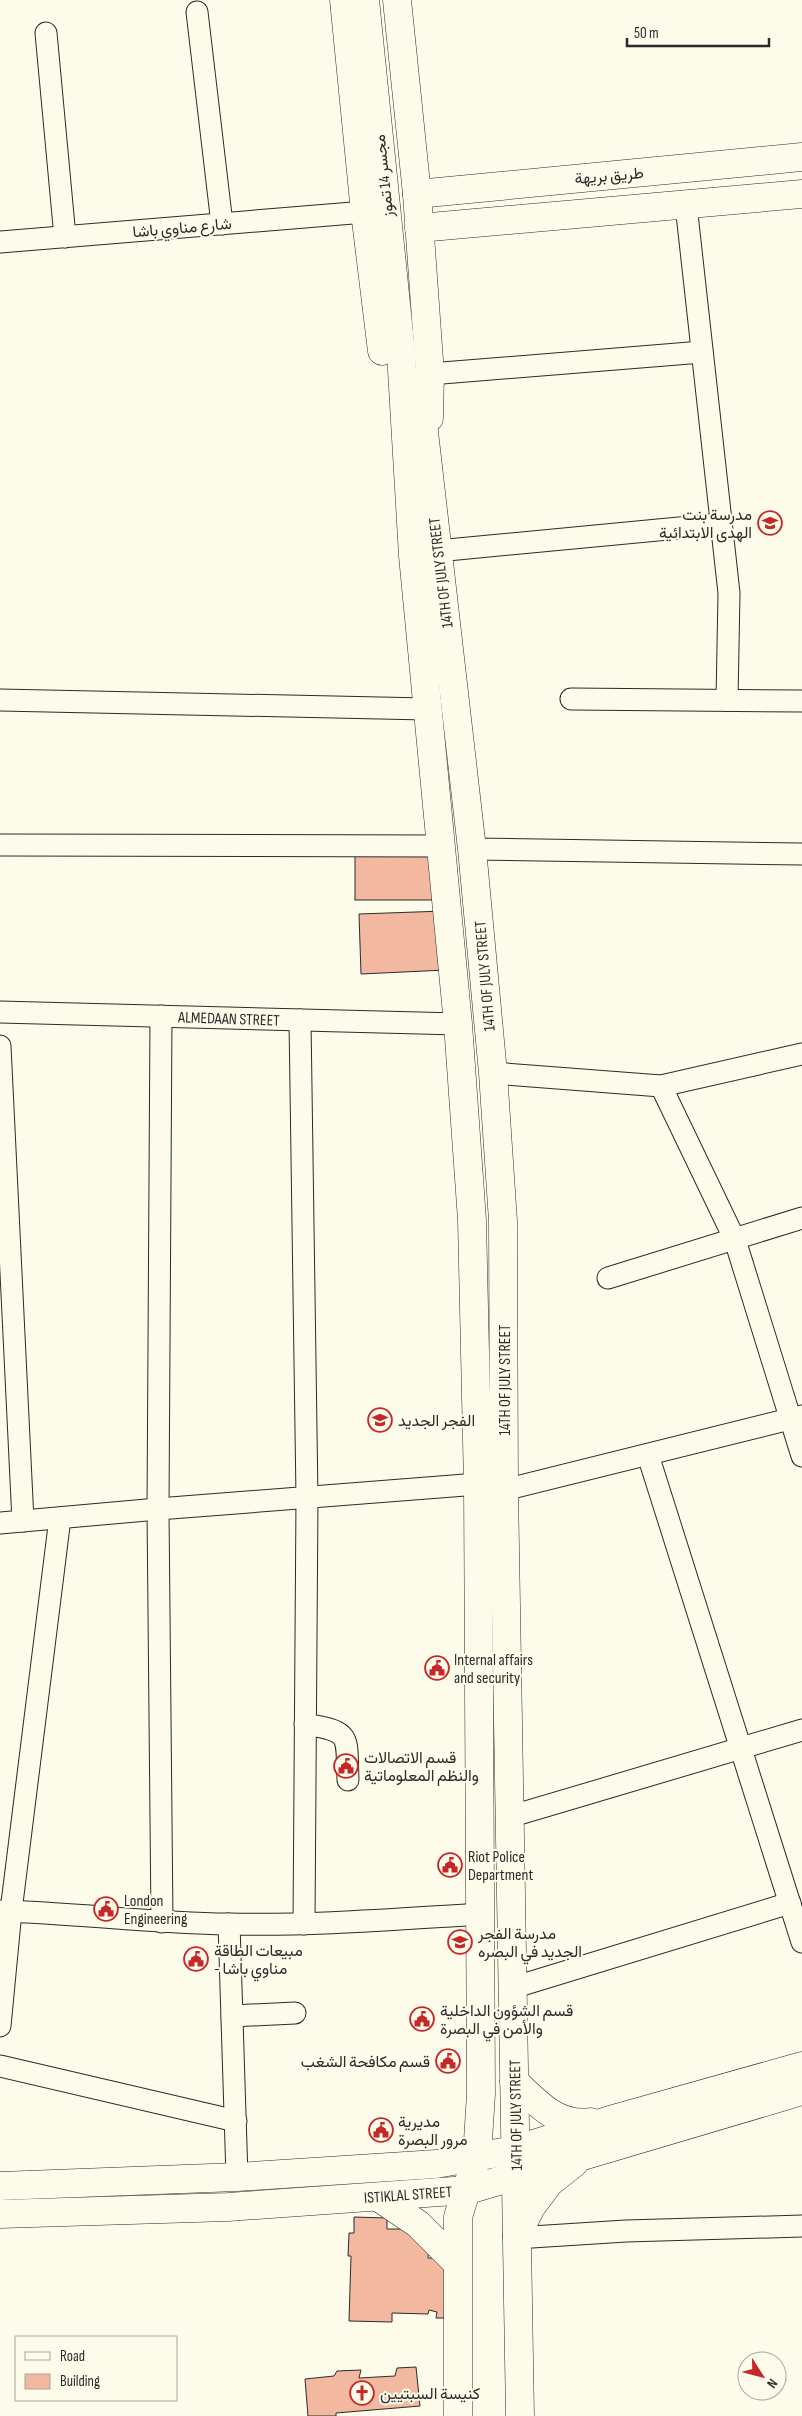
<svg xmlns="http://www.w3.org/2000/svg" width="802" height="2416" font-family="'Sofia Sans Condensed',Vazirmatn,sans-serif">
<rect width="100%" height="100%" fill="#fdfbea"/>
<g fill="#f2b8a0" stroke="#2b2b2b">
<rect x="355" y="852" width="85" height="48"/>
<polygon points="444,911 446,970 361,974 359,914"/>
<polygon points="354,2217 387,2218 387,2229 417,2229 429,2240 428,2258 450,2259 448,2318 436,2318 437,2312 429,2310 428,2314 392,2313 392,2322 349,2321 351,2256 348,2256 349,2233 354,2233"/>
<polygon points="416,2367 420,2406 336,2413 336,2416 308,2416 305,2379 334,2376 337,2371 361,2370 359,2378 395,2376 397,2368"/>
</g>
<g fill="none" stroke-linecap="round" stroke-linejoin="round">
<g stroke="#2b2b2b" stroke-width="23">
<g id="minor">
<polyline points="197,12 222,224"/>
<polyline points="46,33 65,237"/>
<polyline points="686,205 729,593 727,700"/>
<polyline points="0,242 365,212"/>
<polyline points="430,374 702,352"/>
<polyline points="437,551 721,524"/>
<polyline points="571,699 802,701"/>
<polyline points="0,700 426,709"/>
<polyline points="0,845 441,846"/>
<polyline points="472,849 802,854"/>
<polyline points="0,1012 458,1024"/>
<polyline points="161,1016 158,1509 162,1922"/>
<polyline points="300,1020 307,1498 304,1924"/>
<polyline points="0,1046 23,1521"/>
<polyline points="493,1073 661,1086 802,1054"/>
<polyline points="661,1086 735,1240 802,1456"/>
<polyline points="608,1278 802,1218"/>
<polyline points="648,1455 802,1942"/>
<polyline points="504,1490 802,1416"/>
<polyline points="0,1523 158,1509 478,1484"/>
<path d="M305 1724C353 1732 346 1735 348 1780"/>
<polyline points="509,1817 802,1730"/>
<path d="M0 1911C76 1913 151 1923 227 1924 312 1926 397 1919 481 1914"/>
<polyline points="229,1924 237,2177"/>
<polyline points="512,1988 790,1903"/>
<polyline points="232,2016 295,2013"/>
<polyline points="0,2026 11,1911 60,1518"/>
<polyline points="0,2066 236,2121"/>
<polyline points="516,2238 626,2231 802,2226"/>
</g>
</g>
<g stroke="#2b2b2b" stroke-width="29">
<g id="major">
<polyline points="344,0 365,212 382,351"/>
<polyline points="365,0 401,353 413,556 458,1024 472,1220 478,1484 481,2094 477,2156 458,2217 458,2416"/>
<polyline points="397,0 417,194 430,374 429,418"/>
<polyline points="417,194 802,157"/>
<polyline points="419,228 802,194"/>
<polyline points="420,397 472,849 493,1073 503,1221 504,1490 520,2416"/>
<path d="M514 2081C536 2102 557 2127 591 2122"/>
<polyline points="0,2186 237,2177 436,2164 514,2150 610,2120 802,2066"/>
<polyline points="378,2197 418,2224 457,2263"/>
<polyline points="0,2214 228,2207 468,2190 802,2091"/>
<polyline points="517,2236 531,2207 549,2183 574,2163"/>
</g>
</g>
<use href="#minor" stroke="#fdfbea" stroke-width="21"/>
<use href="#major" stroke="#fdfbea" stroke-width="28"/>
</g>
<defs>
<g id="school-ring" transform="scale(1.25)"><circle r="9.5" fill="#fdfbea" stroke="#c62828" stroke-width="1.5"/><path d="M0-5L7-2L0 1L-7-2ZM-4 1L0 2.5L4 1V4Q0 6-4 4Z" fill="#c62828"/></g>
<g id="civic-ring" transform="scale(1.25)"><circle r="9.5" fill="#fdfbea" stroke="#c62828" stroke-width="1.5"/><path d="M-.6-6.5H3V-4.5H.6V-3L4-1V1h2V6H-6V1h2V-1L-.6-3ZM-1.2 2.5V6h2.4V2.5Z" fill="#c62828"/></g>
<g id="church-ring" transform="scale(1.25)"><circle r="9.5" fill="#fdfbea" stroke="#c62828" stroke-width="1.5"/><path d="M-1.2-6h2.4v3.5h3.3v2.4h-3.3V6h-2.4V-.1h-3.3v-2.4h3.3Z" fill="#c62828"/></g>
</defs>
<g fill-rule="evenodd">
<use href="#school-ring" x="770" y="523"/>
<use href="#school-ring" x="380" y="1420"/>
<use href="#civic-ring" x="437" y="1668"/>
<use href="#civic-ring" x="346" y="1766"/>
<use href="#civic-ring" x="450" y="1865"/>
<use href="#civic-ring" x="106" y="1909"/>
<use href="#school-ring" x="460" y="1942"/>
<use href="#civic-ring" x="196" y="1959"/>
<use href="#civic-ring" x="422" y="2019"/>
<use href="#civic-ring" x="448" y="2061"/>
<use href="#civic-ring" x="381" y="2130"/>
<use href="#church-ring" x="362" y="2393"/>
</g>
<g text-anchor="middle" stroke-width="4" stroke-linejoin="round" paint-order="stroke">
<g font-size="16" fill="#2b2b2b" stroke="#fdfbea">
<text transform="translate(609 175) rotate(-5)" y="6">طريق بريهة</text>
<text transform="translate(383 176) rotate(-96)" y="6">مجسر 14 تموز</text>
<text transform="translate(182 227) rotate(-5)" y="6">شارع مناوي باشا</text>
<text transform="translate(440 573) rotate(-97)" y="6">14TH OF JULY STREET</text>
<text transform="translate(484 976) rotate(-95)" y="6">14TH OF JULY STREET</text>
<text transform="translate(229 1018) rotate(2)" y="6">ALMEDAAN STREET</text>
<text transform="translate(504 1380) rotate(-90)" y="6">14TH OF JULY STREET</text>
<text transform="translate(515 2115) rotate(-91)" y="6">14TH OF JULY STREET</text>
<text transform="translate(408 2194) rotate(-4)" y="6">ISTIKLAL STREET</text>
</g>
<g font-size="16" fill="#2b2b2b" stroke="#fdfbea" text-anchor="start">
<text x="752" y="520" text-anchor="end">مدرسة بنت<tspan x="752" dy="18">الهدى اﻻبتدائية</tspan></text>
<text x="398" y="1426">الفجر الجديد</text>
<text x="454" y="1665">Internal affairs<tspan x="454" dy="18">and security</tspan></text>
<text x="364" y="1763">قسم الاتصالات<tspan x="364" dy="18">والنظم المعلوماتية</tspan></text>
<text x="468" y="1862">Riot Police<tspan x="468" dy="18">Department</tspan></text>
<text x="124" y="1906">London<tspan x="124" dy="18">Engineering</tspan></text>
<text x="478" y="1939">مدرسة الفجر<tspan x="478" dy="18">الجديد في البصره</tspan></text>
<text x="214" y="1956">مبيعات الطاقة<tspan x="214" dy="18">- مناوي باشا</tspan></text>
<text x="440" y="2016">قسم الشؤون الداخلية<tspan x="440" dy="18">والأمن في البصرة</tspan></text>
<text x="430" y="2067" text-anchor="end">قسم مكافحة الشغب</text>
<text x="398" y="2127">مديرية<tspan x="398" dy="18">مرور البصرة</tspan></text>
<text x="380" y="2399">كنيسة السبتيين</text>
</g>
</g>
<rect x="15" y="2336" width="162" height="65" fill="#fdfbea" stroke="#a9a89e"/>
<rect x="25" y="2352" width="25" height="8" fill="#fdfbea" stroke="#a9a89e"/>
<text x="60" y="2361" font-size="15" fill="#2b2b2b">Road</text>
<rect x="25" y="2374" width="25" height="15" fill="#f2b8a0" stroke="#a9a89e"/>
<text x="60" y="2386" font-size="15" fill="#2b2b2b">Building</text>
<g transform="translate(762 2376) rotate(126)"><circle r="24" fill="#fdfbea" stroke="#a9a89e"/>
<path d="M0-4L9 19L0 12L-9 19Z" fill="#c62828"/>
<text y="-8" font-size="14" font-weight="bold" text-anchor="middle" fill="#2b2b2b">N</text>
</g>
<path d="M627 38v8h142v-8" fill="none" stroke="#2b2b2b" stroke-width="2.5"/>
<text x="634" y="38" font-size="15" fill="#2b2b2b" stroke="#fdfbea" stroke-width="4" paint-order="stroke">50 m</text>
</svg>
